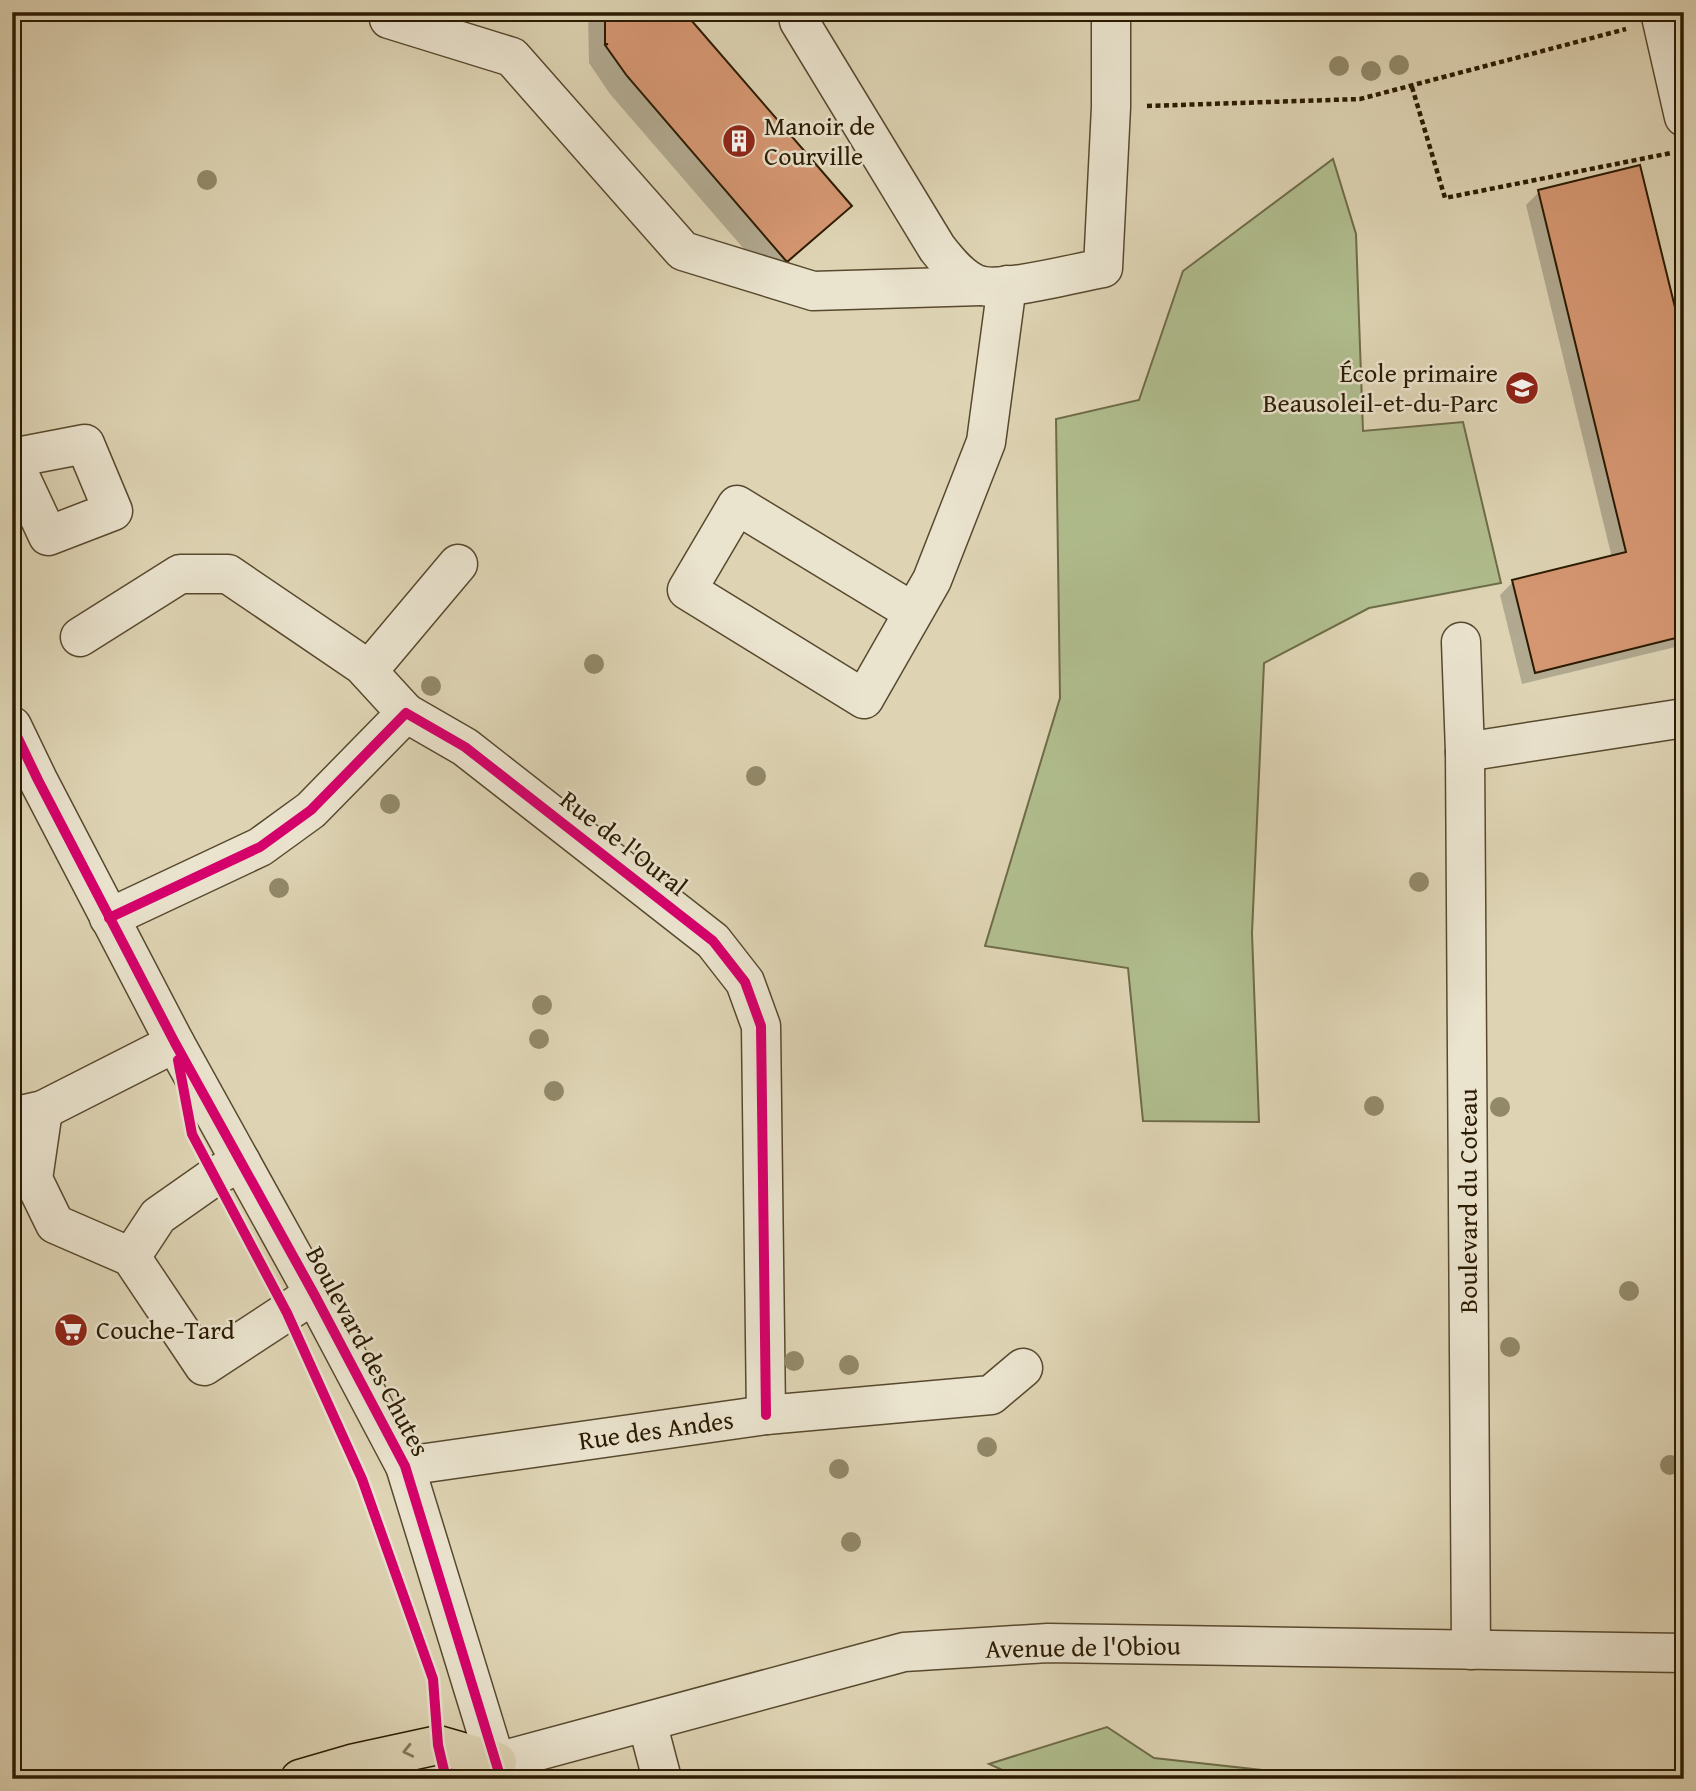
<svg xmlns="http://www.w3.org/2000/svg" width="1696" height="1791" font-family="'Gentium Book Plus',serif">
<rect width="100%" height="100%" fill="#ded4b4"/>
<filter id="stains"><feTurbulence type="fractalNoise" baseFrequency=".00286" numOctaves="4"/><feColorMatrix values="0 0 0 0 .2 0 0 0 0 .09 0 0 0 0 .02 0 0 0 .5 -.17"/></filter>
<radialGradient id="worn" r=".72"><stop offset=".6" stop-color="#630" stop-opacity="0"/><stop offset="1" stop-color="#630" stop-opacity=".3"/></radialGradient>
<g fill="#b0bd8e" stroke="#6e6c48" stroke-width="2">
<polygon points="1333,159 1356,234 1363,431 1463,422 1501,583 1369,608 1264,663 1252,933 1259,1122 1143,1121 1128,968 985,946 1060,698 1056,419 1139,400 1183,271"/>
<polygon points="1107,1727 1154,1758 1271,1771 1280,1779 1022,1779 989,1764"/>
</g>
<g fill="#0003">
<polygon points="588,12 688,12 690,21 850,206 769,278 610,94 589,63"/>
<polygon points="1539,192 1684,352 1684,645 1522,684 1500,595 1513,582 1612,558 1526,205"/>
</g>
<g fill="#d59772" stroke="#2b1b02" stroke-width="2">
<polygon points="605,12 689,12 691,20 852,206 787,262 627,76 605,45 608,44 605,44"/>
<polygon points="1640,165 1684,344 1684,636 1535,673 1512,580 1626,552 1538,190"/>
</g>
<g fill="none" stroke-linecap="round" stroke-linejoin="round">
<g stroke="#58492e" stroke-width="41">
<g id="minor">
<polyline points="389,12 389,19 512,57 683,251 813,291 981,286"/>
<path d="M797 12 799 21 937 248C948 262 964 283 983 286 1008 291 1074 273 1103 268L1111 107V12"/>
<polyline points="1660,12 1684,117"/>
<polyline points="12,458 85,444 113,511 48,536 12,459"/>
<polyline points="913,612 737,505 687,590 864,699 932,580 986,442 1007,285"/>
<polyline points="80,637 180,574 228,574 362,665 406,713"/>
<polyline points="1461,642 1465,752 1471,1650"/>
<polyline points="368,671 458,564"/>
<polyline points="12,726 38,780 175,1043 314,1294 405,1466 501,1779"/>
<polyline points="1465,752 1684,718"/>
<polyline points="109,918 260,847 311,810 406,713 465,747 713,941 745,982 761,1026 766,1415"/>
<polyline points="43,1110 33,1179 55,1224 131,1257 204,1366 314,1294"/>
<polyline points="12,1117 43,1110 175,1043"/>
<polyline points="131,1257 158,1216 215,1176 241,1162"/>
<polyline points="405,1466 766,1415 991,1395 1023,1368"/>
<polyline points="647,1722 662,1779"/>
<polyline points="497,1762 904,1652 1048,1643 1684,1653"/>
</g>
</g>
<g stroke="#2b1b02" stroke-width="41">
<polyline id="highway" points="300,1779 355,1763 438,1745 497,1762"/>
</g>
<g stroke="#2b1b02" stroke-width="4.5" stroke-dasharray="5 3.5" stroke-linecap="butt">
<polyline points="1412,87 1445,198 1671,153"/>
<polyline points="1147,106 1360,99 1626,29"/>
</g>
<use href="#minor" stroke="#eae3ce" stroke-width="38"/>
<use href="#highway" stroke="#ded4b4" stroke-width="38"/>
<g stroke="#eae3ce" stroke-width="15">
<g id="cycleway">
<polyline points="12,726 38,780 175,1043 314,1294 405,1466 501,1779"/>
<polyline points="109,918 260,847 311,810 406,713 465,747 713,941 745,982 761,1026 766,1415"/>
<polyline points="178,1060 192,1134 287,1313 362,1479 433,1679 438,1745 446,1779"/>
</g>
</g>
<use href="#cycleway" stroke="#d6006c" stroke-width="10"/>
</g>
<g fill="#928969">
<circle cx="1399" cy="65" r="10"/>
<circle cx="1339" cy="66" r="10"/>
<circle cx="1371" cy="71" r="10"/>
<circle cx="207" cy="180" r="10"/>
<circle cx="594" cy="664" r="10"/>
<circle cx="431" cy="686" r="10"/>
<circle cx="756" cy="776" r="10"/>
<circle cx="390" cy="804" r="10"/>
<circle cx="1419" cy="882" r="10"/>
<circle cx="279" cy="888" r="10"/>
<circle cx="542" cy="1005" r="10"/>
<circle cx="539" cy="1039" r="10"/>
<circle cx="554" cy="1091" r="10"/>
<circle cx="1374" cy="1106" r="10"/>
<circle cx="1500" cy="1107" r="10"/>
<circle cx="1629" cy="1291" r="10"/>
<circle cx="1510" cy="1347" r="10"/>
<circle cx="794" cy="1361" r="10"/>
<circle cx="849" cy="1365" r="10"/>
<circle cx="987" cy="1447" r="10"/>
<circle cx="1670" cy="1465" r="10"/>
<circle cx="839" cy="1469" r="10"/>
<circle cx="851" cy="1542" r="10"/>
</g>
<defs><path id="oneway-chevron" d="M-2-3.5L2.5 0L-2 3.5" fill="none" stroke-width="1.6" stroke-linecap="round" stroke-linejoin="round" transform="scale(1.75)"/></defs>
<use stroke="#84785b" href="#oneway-chevron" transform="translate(408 1751) rotate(167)"/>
<defs>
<g id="building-disc" transform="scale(1.75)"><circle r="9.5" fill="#8f2418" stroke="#eae3ce"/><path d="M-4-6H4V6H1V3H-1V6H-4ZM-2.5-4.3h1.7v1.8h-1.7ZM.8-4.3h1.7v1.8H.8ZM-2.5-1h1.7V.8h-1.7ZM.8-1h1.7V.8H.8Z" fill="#fff"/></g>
<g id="school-disc" transform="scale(1.75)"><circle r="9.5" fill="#8f2418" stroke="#eae3ce"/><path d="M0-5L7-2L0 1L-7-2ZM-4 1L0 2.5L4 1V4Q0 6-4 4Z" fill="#fff"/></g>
<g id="supermarket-disc" transform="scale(1.75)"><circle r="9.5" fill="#8f2418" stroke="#eae3ce"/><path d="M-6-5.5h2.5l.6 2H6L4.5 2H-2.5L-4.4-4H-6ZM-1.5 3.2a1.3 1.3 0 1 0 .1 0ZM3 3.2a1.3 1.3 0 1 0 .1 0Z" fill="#fff"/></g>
</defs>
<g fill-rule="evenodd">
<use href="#building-disc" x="739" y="141"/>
<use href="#school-disc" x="1522" y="388"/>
<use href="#supermarket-disc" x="71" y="1330"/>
</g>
<g text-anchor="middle" stroke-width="5" stroke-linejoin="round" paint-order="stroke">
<g font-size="26" fill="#2b1b02" stroke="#eae3ce" text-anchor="start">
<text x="764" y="135">Manoir de<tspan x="764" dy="30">Courville</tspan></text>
<text x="1498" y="382" text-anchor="end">École primaire<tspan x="1498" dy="30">Beausoleil-et-du-Parc</tspan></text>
<text x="96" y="1339">Couche-Tard</text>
</g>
<g font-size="26" fill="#2b1b02" stroke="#eae3ce">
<text transform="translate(624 843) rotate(38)" y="9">Rue de l'Oural</text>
<text transform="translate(1468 1201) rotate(-90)" y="9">Boulevard du Coteau</text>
<text transform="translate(368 1351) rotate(62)" y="9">Boulevard des Chutes</text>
<text transform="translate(656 1430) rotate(-8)" y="9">Rue des Andes</text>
<text transform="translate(1083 1647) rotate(-1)" y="9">Avenue de l'Obiou</text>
</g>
</g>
<rect width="1696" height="1791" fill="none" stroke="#ded4b4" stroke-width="42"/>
<rect x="14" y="14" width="1668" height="1763" fill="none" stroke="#2b1b02" stroke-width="3.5"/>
<rect x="21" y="21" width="1654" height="1749" fill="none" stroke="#2b1b02" stroke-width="2"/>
<rect width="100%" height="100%" filter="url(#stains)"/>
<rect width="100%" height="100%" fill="url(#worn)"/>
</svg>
